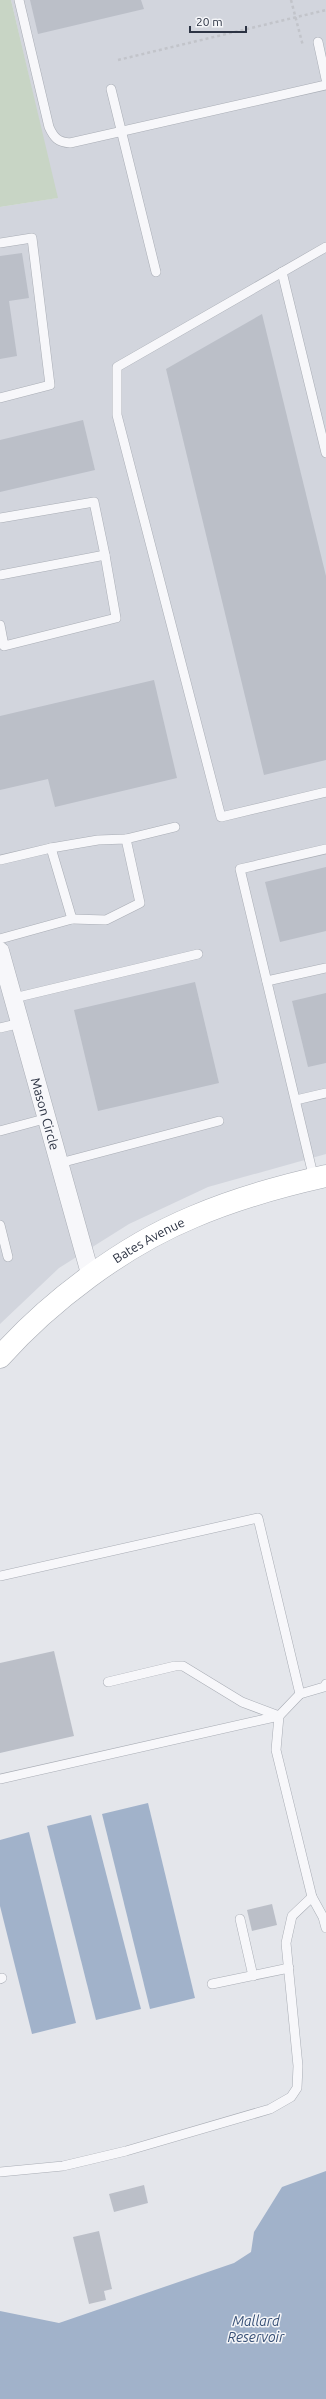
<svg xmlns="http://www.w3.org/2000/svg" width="326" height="2399" font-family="Ubuntu,sans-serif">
<rect width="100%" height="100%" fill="#e4e6eb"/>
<polygon fill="#d2d5dd" points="11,0 326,0 326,1154 208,1187 129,1224 59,1268 0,1324 0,207 57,198"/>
<polygon fill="#c8d5c5" points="0,0 11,0 58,198 0,207"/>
<g fill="#a1b2ca">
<polygon points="148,1803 195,1998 150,2009 102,1814"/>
<polygon points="91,1815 141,2009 96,2020 47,1826"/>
<polygon points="29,1832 76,2023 32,2034 0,1906 0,1840"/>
<polygon points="326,2171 326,2399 0,2399 0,2311 59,2323 234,2263 251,2252 254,2232 282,2187"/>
</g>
<g fill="#bbbfc8">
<polygon points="30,0 141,0 144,9 38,34"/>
<polygon points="22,253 29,298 9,301 17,356 0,359 0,256"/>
<polygon points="262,314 326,576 326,760 264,775 166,369"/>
<polygon points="83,420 95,470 0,492 0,440"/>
<polygon points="154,680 177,778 55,807 48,779 0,790 0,716"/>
<polygon points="326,867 326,931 280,942 265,882"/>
<polygon points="195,982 219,1083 98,1111 74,1010"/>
<polygon points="326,993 326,1063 308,1067 292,1001"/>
<polygon points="54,1651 74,1736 0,1753 0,1663"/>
<polygon points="272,1904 277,1925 252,1931 247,1910"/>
<polygon points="144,2185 148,2203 114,2212 109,2194"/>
<polygon points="99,2231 112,2289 104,2291 106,2300 89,2304 73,2237"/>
</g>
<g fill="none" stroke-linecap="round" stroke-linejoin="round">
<g stroke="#a9adb5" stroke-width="10">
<g id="lane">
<path d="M19 0 49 127C54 138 58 142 70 143L326 85"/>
<polyline points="318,42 326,79"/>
<polyline points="111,89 156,272"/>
<polyline points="0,243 32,238 50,385 0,398"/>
<polyline points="326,247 117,367 117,415 221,817 326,792"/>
<polyline points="282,272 326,453"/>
<polyline points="0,518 94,502 105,555"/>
<polyline points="0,575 105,555 116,618 4,646 0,625"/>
<polyline points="126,839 175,827"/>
<polyline points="51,848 98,840 126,839 140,903 106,920 72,919"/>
<polyline points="0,860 51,848 72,919 0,939"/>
<polyline points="267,981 326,968"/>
<polyline points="14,998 198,954"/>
<polyline points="0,1028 21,1023"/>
<polyline points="296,1100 326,1093"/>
<polyline points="0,1131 48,1118"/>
<polyline points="60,1163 219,1121"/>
<polyline points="314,1179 240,869 326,849"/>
<polyline points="0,1225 8,1257"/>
<polyline points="0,1576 258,1518 300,1694 279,1716 0,1779"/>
<polyline points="300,1694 324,1687 326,1684"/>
<polyline points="312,1897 323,1917 326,1928"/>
<polyline points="240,1919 253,1976"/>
<polyline points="0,1979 2,1978"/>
<polyline points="212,1984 289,1968"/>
<polyline points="0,2172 63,2166 126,2151 270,2109 291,2097 297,2088 298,2066 286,1943 292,1916 312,1897 276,1750 279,1716 242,1702 183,1666 175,1666 108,1682"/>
</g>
</g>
<g stroke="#a9adb5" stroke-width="19">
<g id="street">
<path id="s1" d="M0 951 91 1277"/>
</g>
</g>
<g stroke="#a9adb5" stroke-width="23">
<g id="secondary">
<path id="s2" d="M0 1357C50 1301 123 1246 193 1217 235 1199 281 1186 326 1176"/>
</g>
</g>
<g stroke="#c2c4ca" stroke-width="2.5" stroke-dasharray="3 3" stroke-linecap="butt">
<polyline points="291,0 303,46"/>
<polyline points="118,60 326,10"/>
</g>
<use href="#lane" stroke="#f7f7fa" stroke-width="9"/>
<use href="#street" stroke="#f7f7fa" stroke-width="18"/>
<use href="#secondary" stroke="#fff" stroke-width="22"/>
</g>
<g text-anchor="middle" stroke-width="3" stroke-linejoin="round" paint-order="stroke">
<g font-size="13" fill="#2c3343" stroke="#f4f5f8">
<text dy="5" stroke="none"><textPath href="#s1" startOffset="169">Mason Circle</textPath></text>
<text dy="5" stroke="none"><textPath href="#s2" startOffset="190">Bates Avenue</textPath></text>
</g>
<g font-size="14" font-style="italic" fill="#375076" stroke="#f4f5f8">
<text x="256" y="2326">Mallard<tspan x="256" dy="16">Reservoir</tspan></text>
</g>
</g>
<path d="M190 26v6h56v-6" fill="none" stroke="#2c3343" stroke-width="2"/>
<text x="196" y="26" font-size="12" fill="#2c3343" stroke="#f4f5f8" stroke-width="3" paint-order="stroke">20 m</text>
</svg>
